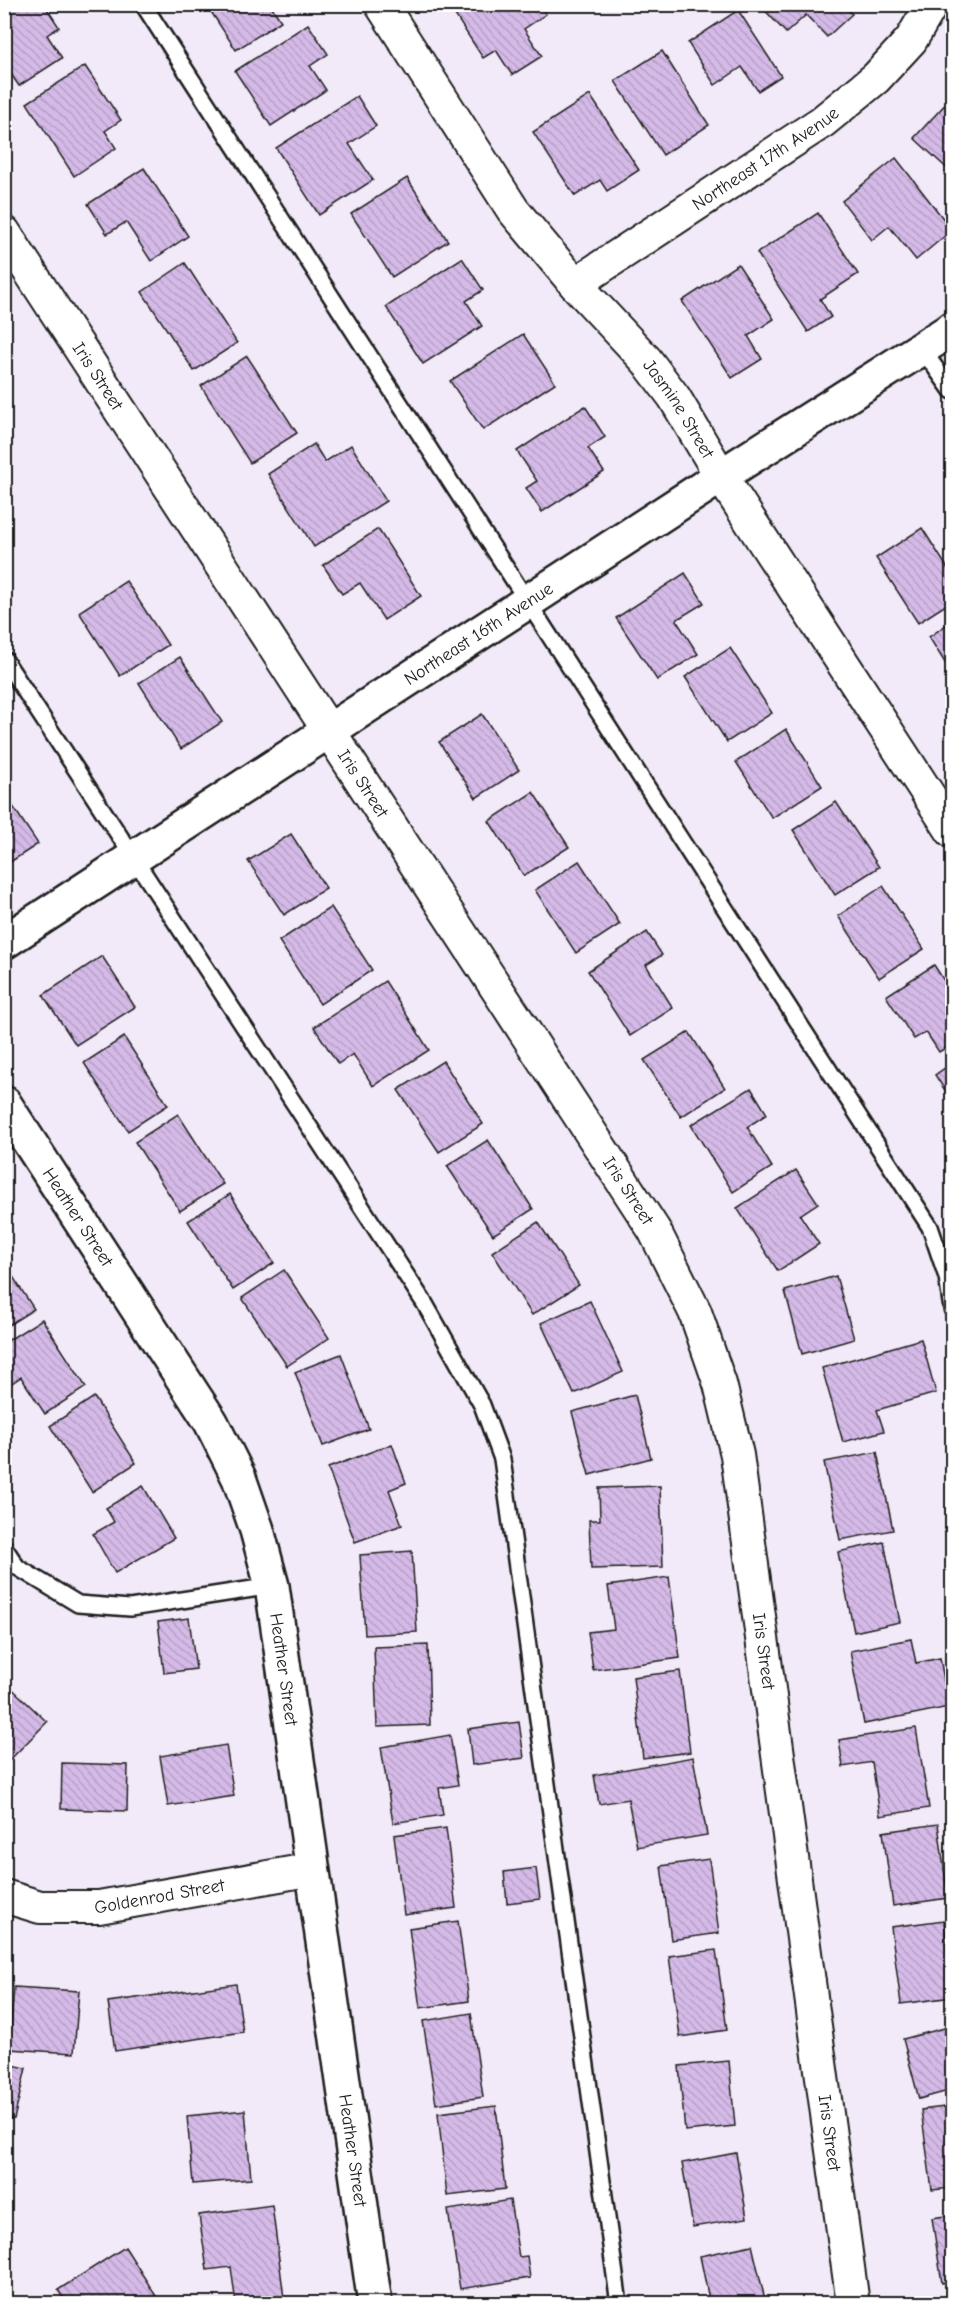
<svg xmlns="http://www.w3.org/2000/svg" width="957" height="2308" font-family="'Comic Neue',sans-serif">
<defs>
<pattern id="building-back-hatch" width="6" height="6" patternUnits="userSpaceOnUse" patternTransform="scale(1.5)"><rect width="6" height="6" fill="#d5bae8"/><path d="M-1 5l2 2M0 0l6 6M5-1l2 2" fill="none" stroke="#b69fc6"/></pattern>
</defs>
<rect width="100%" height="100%" fill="#f2eaf8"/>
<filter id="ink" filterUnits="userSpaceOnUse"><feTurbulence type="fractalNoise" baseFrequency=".0167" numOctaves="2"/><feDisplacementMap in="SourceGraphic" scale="12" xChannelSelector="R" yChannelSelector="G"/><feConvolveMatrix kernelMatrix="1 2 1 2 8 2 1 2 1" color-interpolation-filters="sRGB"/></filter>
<g filter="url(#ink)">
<g fill="url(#building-back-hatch)" stroke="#1c1c1c" stroke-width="1.5">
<polygon points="4,4 44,4 59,27 47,35 62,58 19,86 4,64"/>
<polygon points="206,4 270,4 281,21 236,50"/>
<polygon points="471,4 540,4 546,14 524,29 542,56 512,75 496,50 483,58 455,15"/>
<polygon points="759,4 844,4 852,14 827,37 806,15 786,33"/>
<polygon points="738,10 781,76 758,91 742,67 715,85 688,43"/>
<polygon points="308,24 328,54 310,66 326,90 271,126 235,71"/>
<polygon points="662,51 709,125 663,155 615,81"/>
<polygon points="85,66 121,120 105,131 116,148 74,176 27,103"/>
<polygon points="590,95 639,170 607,191 600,180 575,196 533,132"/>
<polygon points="357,96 376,126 349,144 373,180 319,215 276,148"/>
<polygon points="952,97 952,173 914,138"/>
<polygon points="896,158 952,230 916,260 889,226 872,240 842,201"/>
<polygon points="144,168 188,236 151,261 126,222 107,234 88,204"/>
<polygon points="407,178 448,241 392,277 351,214"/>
<polygon points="818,213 858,274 820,299 831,317 808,332 757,253"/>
<polygon points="462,258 483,290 466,301 482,326 423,364 386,307"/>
<polygon points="185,263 237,343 194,371 142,292"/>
<polygon points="738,264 774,319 748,336 762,359 732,378 682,301"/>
<polygon points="523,334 555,383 483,430 450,381"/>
<polygon points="247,356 297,433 250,463 201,386"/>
<polygon points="585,406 605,437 588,448 604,472 542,512 526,488 537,481 517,451"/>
<polygon points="314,444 325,462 351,445 386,501 314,547 268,474"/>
<polygon points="922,528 952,575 952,601 918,623 876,558"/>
<polygon points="378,529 421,596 384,620 360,583 342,594 323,565"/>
<polygon points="685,573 704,603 676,620 698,654 657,680 616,618"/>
<polygon points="126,581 168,645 120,676 79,612"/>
<polygon points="952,621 952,674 929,637"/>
<polygon points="730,648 772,713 727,742 685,677"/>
<polygon points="180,657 222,722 181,749 139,683"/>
<polygon points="482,714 519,770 476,798 439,742"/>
<polygon points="786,729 822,786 772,818 736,762"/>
<polygon points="533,792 569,847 524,876 489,821"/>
<polygon points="4,793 38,844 4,866"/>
<polygon points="836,802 879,867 835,895 793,830"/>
<polygon points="291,834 326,888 284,915 248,861"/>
<polygon points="579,861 620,924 576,953 535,890"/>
<polygon points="883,886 924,949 879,978 838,916"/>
<polygon points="331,907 372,970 320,1004 279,941"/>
<polygon points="647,932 662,955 646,965 673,1008 630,1036 588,971"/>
<polygon points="102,956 135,1007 76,1045 43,995"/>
<polygon points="934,965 952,993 952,1044 939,1052 926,1032 914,1039 886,996"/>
<polygon points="385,981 429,1050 373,1086 353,1054 338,1064 314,1027"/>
<polygon points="689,1032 725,1088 681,1117 644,1060"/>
<polygon points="124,1037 168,1105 128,1131 84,1063"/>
<polygon points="443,1061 483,1124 439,1152 398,1090"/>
<polygon points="952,1063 952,1101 935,1075"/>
<polygon points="751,1088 767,1114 747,1127 772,1167 733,1192 691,1125"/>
<polygon points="178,1114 223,1184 180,1211 135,1142"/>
<polygon points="488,1140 533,1209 493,1235 447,1166"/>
<polygon points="796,1170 818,1203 800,1215 819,1244 778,1271 737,1208"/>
<polygon points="230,1194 274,1263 233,1290 188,1221"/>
<polygon points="538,1222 579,1285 532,1315 492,1252"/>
<polygon points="4,1263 34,1309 4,1328"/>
<polygon points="284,1270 329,1338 287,1366 242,1298"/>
<polygon points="836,1276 854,1339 802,1354 785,1291"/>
<polygon points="590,1301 623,1372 574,1394 541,1323"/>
<polygon points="42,1319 86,1387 45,1414 21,1377 6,1387 4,1384 4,1343"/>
<polygon points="921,1339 936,1393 877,1410 884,1431 843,1442 822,1368"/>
<polygon points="341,1354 369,1429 323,1446 295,1372"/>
<polygon points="635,1395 651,1458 589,1475 572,1412"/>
<polygon points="94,1397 136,1463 92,1492 50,1426"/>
<polygon points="392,1444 406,1483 389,1490 402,1525 355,1542 328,1468"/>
<polygon points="877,1452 893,1530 840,1540 824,1462"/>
<polygon points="143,1486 174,1538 115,1573 93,1534 114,1522 106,1508"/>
<polygon points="660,1486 663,1567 591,1569 589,1520 600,1520 599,1488"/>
<polygon points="884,1542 900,1622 854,1632 838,1552"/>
<polygon points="412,1551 417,1632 365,1635 360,1555"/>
<polygon points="669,1577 680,1658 593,1670 588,1632 614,1629 608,1586"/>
<polygon points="189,1618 196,1669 164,1673 158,1622"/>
<polygon points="911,1639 916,1663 940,1658 949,1707 864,1724 850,1651"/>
<polygon points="428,1645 430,1725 377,1727 374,1647"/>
<polygon points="680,1671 690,1752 643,1758 633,1677"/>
<polygon points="4,1681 47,1722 4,1766"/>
<polygon points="519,1722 524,1758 472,1765 468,1729"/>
<polygon points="916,1728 929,1808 880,1816 872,1762 843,1767 839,1740"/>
<polygon points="450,1735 458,1785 439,1788 443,1815 393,1823 381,1747"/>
<polygon points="226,1745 234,1796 168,1806 160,1756"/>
<polygon points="693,1757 707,1835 637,1847 628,1799 599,1804 594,1775"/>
<polygon points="62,1763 128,1765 127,1811 61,1809"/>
<polygon points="938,1824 948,1898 893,1906 883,1832"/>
<polygon points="446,1828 456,1908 404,1915 394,1835"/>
<polygon points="709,1859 719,1933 671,1940 661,1866"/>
<polygon points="536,1868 540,1899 507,1903 504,1872"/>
<polygon points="944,1920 952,1997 901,2004 891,1927"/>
<polygon points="458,1921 469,2001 420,2008 409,1928"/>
<polygon points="716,1950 727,2030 680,2037 669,1956"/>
<polygon points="236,1984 243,2032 115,2051 108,2002"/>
<polygon points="14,1987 79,1991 74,2053 9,2049"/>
<polygon points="471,2013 483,2097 436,2104 423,2021"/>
<polygon points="952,2026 952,2090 919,2099 903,2039"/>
<polygon points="729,2061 735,2126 685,2131 679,2066"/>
<polygon points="4,2063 26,2068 14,2119 4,2117"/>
<polygon points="496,2106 505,2189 447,2196 438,2113"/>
<polygon points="952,2106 952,2188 932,2190 921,2110"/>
<polygon points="245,2110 251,2179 193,2184 187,2116"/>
<polygon points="736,2153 747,2218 693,2227 682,2163"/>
<polygon points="510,2200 519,2257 527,2256 530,2278 460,2289 448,2210"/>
<polygon points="272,2205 284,2298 236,2304 231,2267 207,2270 199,2215"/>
<polygon points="952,2215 952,2281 942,2283 932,2218"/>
<polygon points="752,2245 766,2304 710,2304 700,2256"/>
<polygon points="125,2247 161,2304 67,2304 58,2290"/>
<polygon points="521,2295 522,2304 461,2304 461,2302"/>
</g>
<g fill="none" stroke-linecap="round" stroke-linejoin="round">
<g stroke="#1c1c1c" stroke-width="20">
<g id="lane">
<polyline points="143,4 930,1227 947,1277 952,1309"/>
<polyline points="922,349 952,391"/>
<polyline points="4,659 425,1304 482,1405 502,1459 619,2304"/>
<polyline points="4,1547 17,1567 78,1604 130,1608 272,1586"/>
</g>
</g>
<g stroke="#1c1c1c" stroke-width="36">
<g id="street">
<path id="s1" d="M381 4 513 210 575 284 646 360 674 397 721 476 952 831"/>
<path id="s2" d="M4 232 654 1230 695 1312 720 1384 737 1455 853 2304"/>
<path id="s3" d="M575 284 822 122 876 78 911 40 932 4"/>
<path id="s4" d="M4 1896 40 1907H99L313 1869"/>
</g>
</g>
<g stroke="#1c1c1c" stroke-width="38">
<g id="secondary">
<path id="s5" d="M4 942 721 476 952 329"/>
<path id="s6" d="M4 1103 211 1422 239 1478 257 1530 272 1586 375 2304"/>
</g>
</g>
<use href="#lane" stroke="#fff" stroke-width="15"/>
<use href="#street" stroke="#fff" stroke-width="32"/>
<use href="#secondary" stroke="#fff" stroke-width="33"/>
</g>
</g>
<g text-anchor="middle" stroke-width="6" stroke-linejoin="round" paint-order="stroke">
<g font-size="18" fill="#1c1c1c" stroke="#fff">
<text dy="6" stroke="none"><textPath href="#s3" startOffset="228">Northeast 17th Avenue</textPath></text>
<text dy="6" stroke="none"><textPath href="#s2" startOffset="172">Iris Street</textPath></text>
<text dy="6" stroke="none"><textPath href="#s1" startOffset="504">Jasmine Street</textPath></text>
<text dy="6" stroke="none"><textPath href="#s5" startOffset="566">Northeast 16th Avenue</textPath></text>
<text dy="6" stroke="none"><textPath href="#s2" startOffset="658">Iris Street</textPath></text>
<text dy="6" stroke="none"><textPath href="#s2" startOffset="1144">Iris Street</textPath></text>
<text dy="6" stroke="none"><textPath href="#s6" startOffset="136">Heather Street</textPath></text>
<text dy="6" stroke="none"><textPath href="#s2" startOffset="1630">Iris Street</textPath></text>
<text dy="6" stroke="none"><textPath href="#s6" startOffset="640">Heather Street</textPath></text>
<text dy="6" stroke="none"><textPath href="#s4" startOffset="158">Goldenrod Street</textPath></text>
<text dy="6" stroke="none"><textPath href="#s2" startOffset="2116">Iris Street</textPath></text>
<text dy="6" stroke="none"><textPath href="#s6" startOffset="1126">Heather Street</textPath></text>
</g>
</g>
<rect width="957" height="2308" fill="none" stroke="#fff" stroke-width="24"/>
<rect x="12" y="12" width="933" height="2284" fill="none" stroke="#1c1c1c" stroke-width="2" filter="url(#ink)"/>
</svg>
